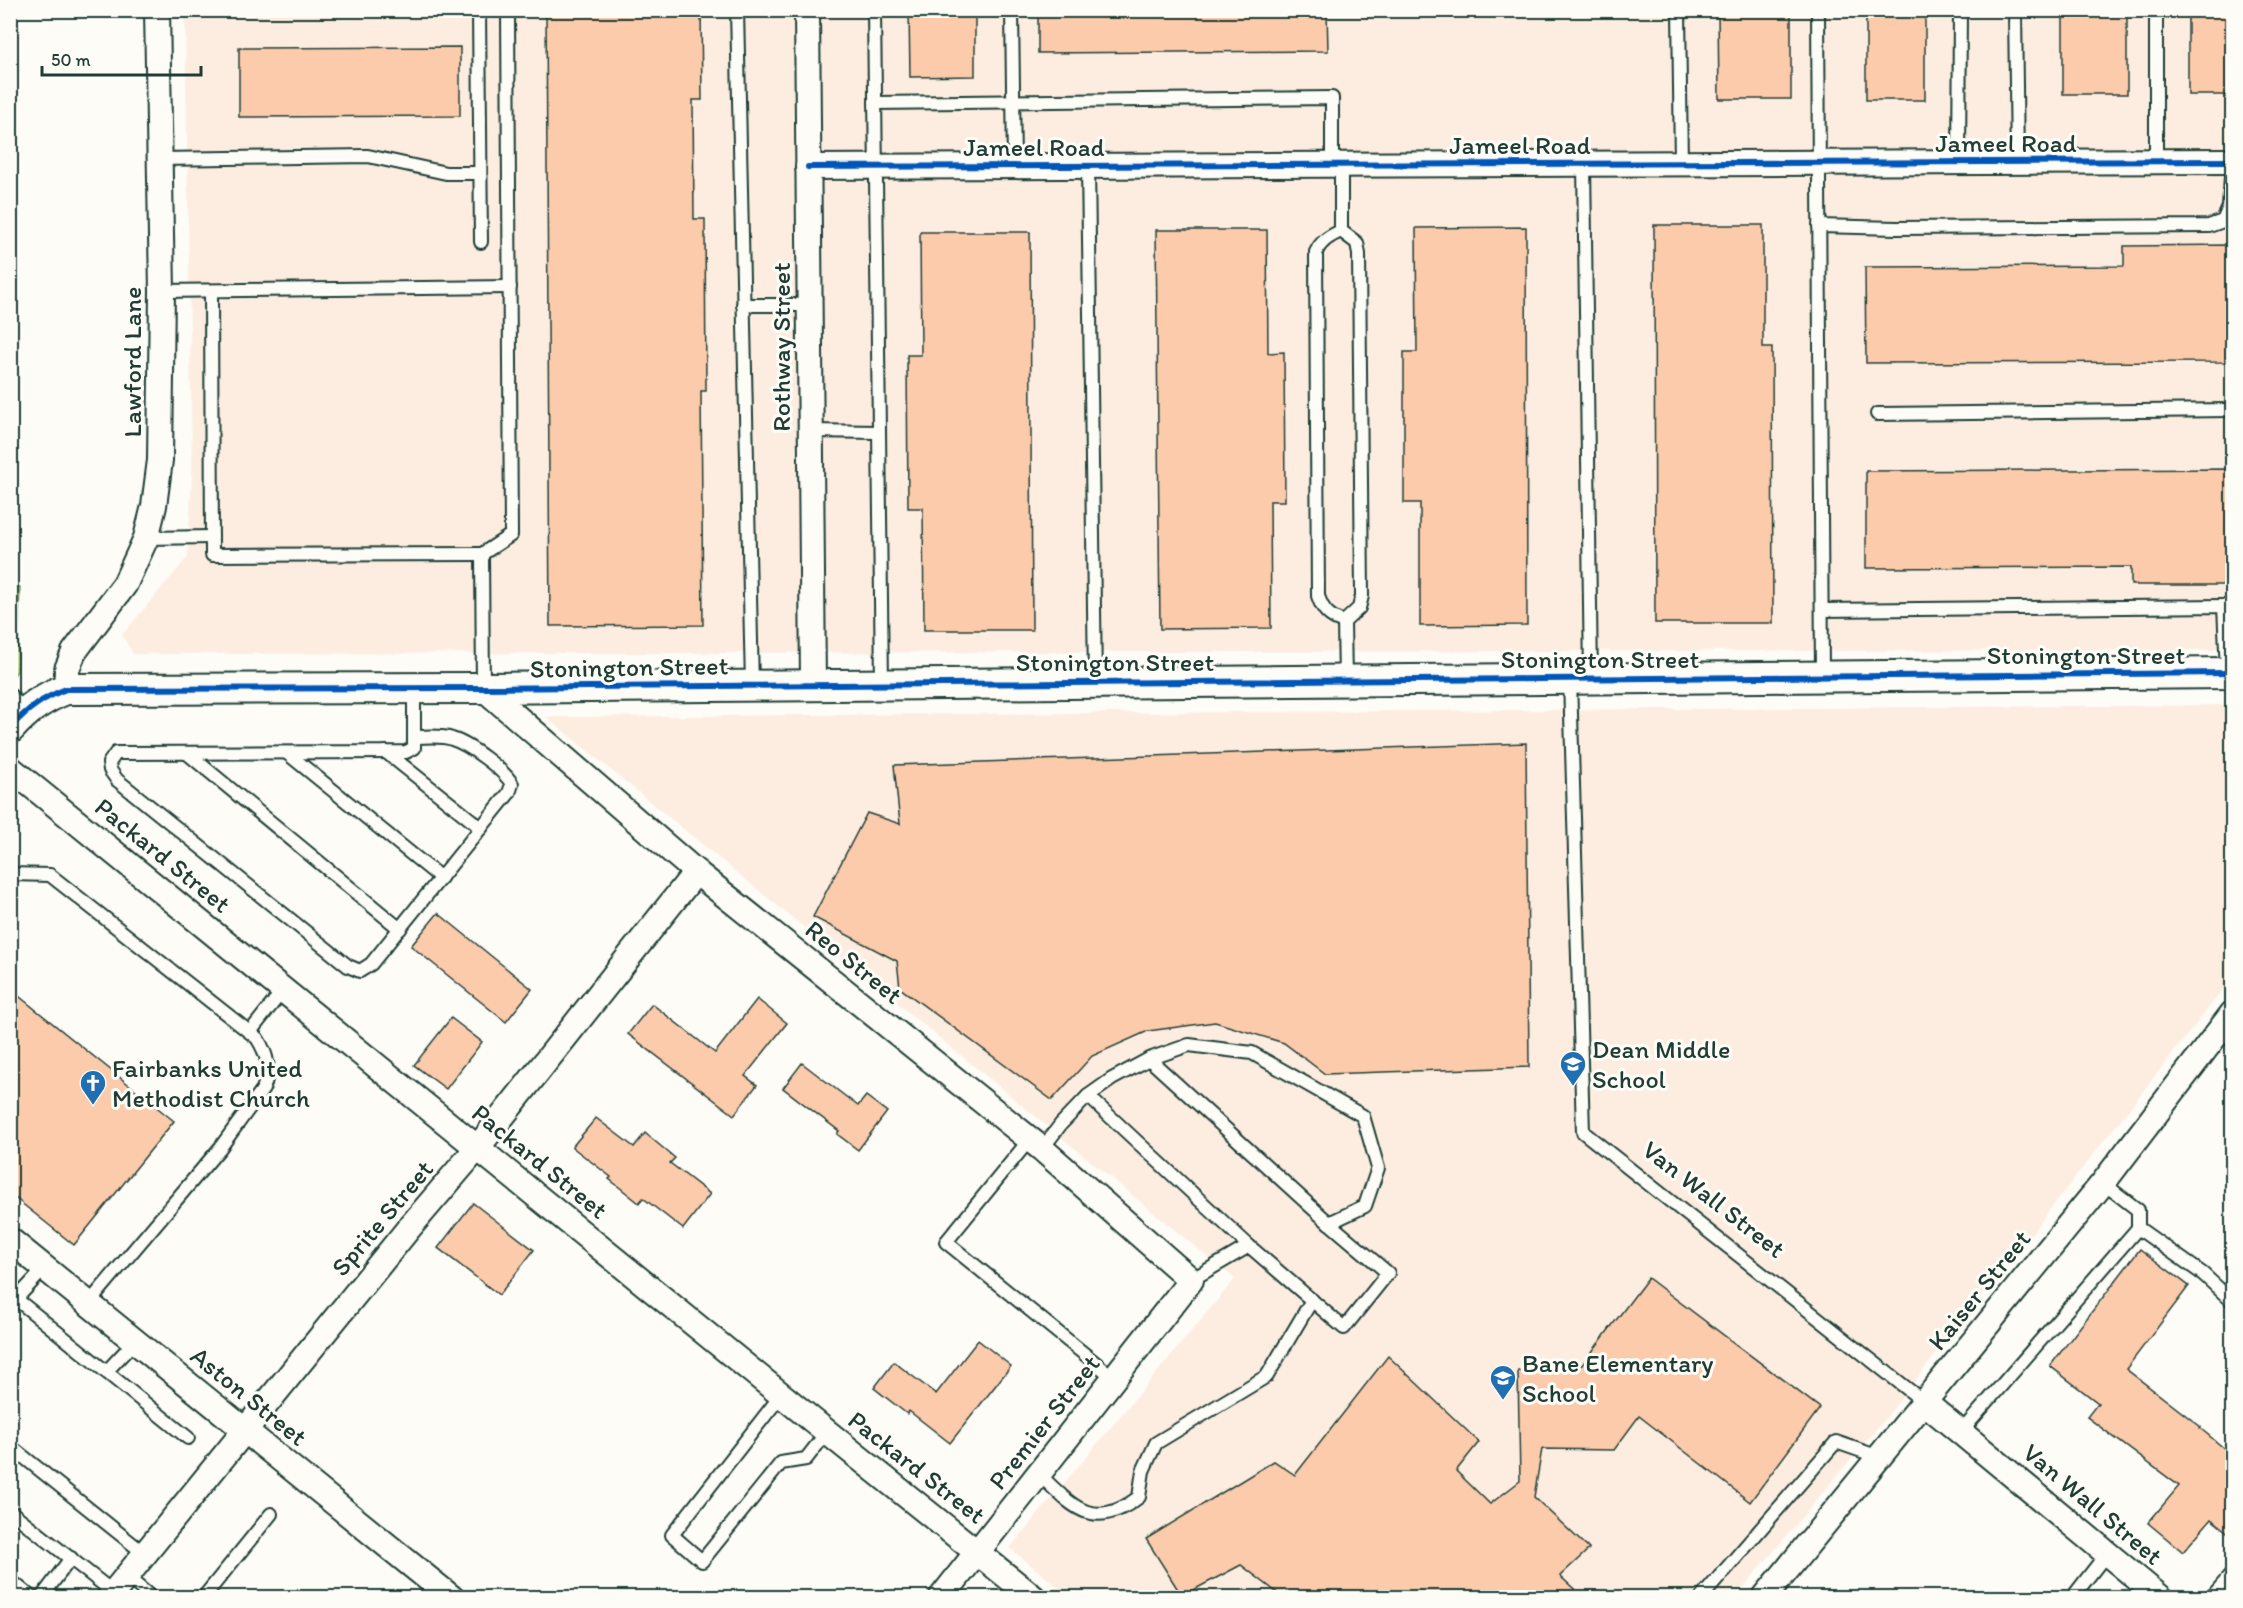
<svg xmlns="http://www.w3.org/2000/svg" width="2243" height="1608" font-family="Itim,sans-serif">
<rect width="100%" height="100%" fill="#fdfcf7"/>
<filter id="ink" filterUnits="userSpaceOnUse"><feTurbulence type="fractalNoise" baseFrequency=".0167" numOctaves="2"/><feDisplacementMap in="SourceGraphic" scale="12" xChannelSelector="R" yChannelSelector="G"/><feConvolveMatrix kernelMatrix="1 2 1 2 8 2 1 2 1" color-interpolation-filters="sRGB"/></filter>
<g filter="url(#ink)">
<g fill="#fdede0">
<polygon points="185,11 2232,11 2232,650 133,654 122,635 188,557 192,472"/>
<polygon points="10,311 14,582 10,582"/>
<polygon points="2232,705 2232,978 1889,1414 1735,1597 1070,1597 1010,1548 1235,1279 546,717"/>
</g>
<polygon fill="#cfe89d" stroke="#779268" stroke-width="1.5" points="11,587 20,587 17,671 11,679"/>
<g fill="#fccbac" stroke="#1f3d34" stroke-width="1.5">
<polygon points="546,10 701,10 702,100 693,100 694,219 705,219 706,391 701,391 703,625 550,626"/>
<polygon points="909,10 975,10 975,76 910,77"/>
<polygon points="1038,10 1327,10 1328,51 1038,53"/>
<polygon points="1718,10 1791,10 1791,99 1719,99"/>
<rect x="1866" y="10" width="59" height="90"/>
<rect x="2063" y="10" width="64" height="84"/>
<rect x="2188" y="10" width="44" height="85"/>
<polygon points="460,47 460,116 239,117 239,48"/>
<polygon points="1654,225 1763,225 1763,348 1772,348 1773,623 1655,623"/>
<polygon points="1526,227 1527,625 1420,626 1420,503 1404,503 1404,352 1417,352 1416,228"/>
<polygon points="1156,230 1267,230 1268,353 1284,352 1285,501 1270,501 1271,628 1160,629"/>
<polygon points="920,232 1030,232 1032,630 924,630 923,508 908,508 907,355 921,355"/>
<polygon points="2232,245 2232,362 1866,363 1865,267 2124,266 2124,246"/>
<polygon points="2232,469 2232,585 2131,585 2131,567 1866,568 1866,471"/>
<polygon points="1526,743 1529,1067 1325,1074 1284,1043 1215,1022 1148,1031 1092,1056 1052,1100 900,988 897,961 813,917 867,813 900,824 894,765"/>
<polygon points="438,913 532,989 506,1022 411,946"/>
<polygon points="10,989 174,1121 74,1245 10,1194"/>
<polygon points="757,999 787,1023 745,1076 757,1085 734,1115 628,1034 652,1004 715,1053"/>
<polygon points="451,1018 482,1042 446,1089 414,1065"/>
<polygon points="802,1063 858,1106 866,1096 887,1112 858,1150 837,1134 839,1131 783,1088"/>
<polygon points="596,1118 634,1147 645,1133 675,1158 670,1163 710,1194 683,1229 643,1198 639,1203 609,1179 611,1177 572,1147"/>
<polygon points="473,1203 534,1250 499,1295 438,1248"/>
<polygon points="2140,1249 2189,1286 2126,1369 2201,1427 2200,1428 2232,1455 2232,1536 2211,1519 2183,1552 2148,1523 2179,1486 2087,1417 2098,1403 2050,1366"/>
<polygon points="1648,1278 1820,1408 1750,1502 1639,1416 1614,1450 1542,1449 1534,1497 1589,1549 1560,1576 1584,1598 1284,1598 1241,1565 1182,1596 1146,1539 1274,1461 1295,1475 1388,1356 1479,1442 1456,1471 1490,1504 1520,1481 1518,1371 1582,1365"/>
<polygon points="978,1340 1011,1366 950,1443 909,1411 907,1414 874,1388 894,1362 936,1394"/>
</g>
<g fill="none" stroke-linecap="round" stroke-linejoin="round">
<g stroke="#1f3d34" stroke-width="16">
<g id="service">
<polyline points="479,10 481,242"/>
<polyline points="737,10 752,685"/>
<polyline points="874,10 882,683"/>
<polyline points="1012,10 1014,166"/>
<polyline points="1679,10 1681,164"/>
<polyline points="1818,10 1822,676"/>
<polyline points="2015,10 2017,162"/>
<polyline points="2156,10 2156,161"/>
<polyline points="875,103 1332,98 1332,165"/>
<polyline points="160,159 368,156 446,173 480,173"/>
<polyline points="1959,163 1960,10"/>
<polyline points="1584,164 1591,678"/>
<polyline points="1088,166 1095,682"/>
<polyline points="1819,226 1896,228 2209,226 2223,221 2229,207 2232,161"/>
<path d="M1341 231 1357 243 1359 254 1362 596 1359 608 1344 622C1329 617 1323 611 1318 596L1316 252C1321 241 1330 236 1341 231Z"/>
<polyline points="1341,231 1341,165"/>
<polyline points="162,291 510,287"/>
<polyline points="211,291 212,555 482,554"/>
<polyline points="743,305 809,305"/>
<polyline points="1877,414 2232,410"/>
<polyline points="810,431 879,432"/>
<polyline points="146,538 212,537"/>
<polyline points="1822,610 2224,606 2227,672"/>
<polyline points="1344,622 1345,680"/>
<polyline points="1570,679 1583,1132 1924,1402"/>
<polyline points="483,688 482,554 511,535 508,10"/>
<path d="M414 689V748L406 752 116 753 109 763 110 770 117 780 348 966 360 971 371 964 509 793 512 784C504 770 469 744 452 739 441 735 427 737 415 737"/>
<polyline points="10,695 25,711"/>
<polyline points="386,752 481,828"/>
<polyline points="187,753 400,929"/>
<polyline points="287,753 441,878"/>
<path d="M10 874 50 875 257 1038C268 1055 271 1069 263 1089L220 1148 89 1303"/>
<polyline points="250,1032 284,989"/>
<polyline points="1088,1096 1112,1079 1149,1059 1189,1045 1252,1053 1363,1116 1378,1168 1365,1206 1329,1223"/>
<polyline points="1030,1139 946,1242 1114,1378"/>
<polyline points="1042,1149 1061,1124 1088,1096 1249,1246 1344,1328 1388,1273 1329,1223 1149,1059"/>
<polyline points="2138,1228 2203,1274 2232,1301"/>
<polyline points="1191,1280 1249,1246"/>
<polyline points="10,1294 188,1438"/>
<polyline points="16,1299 45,1268"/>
<polyline points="106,1372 135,1341"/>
<polyline points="782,1394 672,1535 702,1561 781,1463 806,1459 827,1432"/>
<polyline points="1961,1432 2138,1228 2138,1210 2103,1183"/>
<polyline points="10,1446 145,1554"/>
<path d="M1039 1474C1073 1507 1093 1532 1139 1497L1143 1471 1156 1443 1267 1376 1312 1300"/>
<polyline points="10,1511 113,1592"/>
<polyline points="126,1576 152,1598"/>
<polyline points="10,1580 32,1598"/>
<polyline points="41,1598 71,1558"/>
<polyline points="203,1598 271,1514"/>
<polyline points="1701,1598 1836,1442 1879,1457"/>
<polyline points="2072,1598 2107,1553"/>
<polyline points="2211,1598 2230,1576 2232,1578"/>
</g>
</g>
<g stroke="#1f3d34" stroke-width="28">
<g id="minor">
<polyline points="807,10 813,683"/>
<polyline points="808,167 2232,161"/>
<polyline points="483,688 696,872 1042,1149 1191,1280 941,1598"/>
<polyline points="66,689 67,669 74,652 125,584 146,538 154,506 160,460 162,291 157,10"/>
<polyline points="10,768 827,1432 1034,1598"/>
<polyline points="10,1240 452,1598"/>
<polyline points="1924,1402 2161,1598"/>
<polyline points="109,1598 409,1228 478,1147 696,872"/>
<polyline points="1764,1598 2103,1183 2232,1014"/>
</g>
</g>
<g stroke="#1f3d34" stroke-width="34">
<path id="tertiary" d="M10 728C27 709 43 698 66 689L483 688 2232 673"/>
</g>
<use href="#service" stroke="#fdfcf7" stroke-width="12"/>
<use href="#minor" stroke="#fdfcf7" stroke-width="24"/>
<use href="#tertiary" stroke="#fdfcf7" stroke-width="30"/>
<g stroke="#fdfcf7" stroke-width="10">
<g id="cycleway">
<polyline points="808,167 2232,161"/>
<path d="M10 728C27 709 43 698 66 689L483 688 2232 673"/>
</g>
</g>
<use href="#cycleway" stroke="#0057b8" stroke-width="6"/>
</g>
</g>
<defs>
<g id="school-pin" transform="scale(1.35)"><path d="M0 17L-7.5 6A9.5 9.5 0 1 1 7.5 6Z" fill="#1f6fb2" stroke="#fdfcf7"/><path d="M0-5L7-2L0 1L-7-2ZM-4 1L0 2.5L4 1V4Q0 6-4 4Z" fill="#fff"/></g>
<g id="church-pin" transform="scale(1.35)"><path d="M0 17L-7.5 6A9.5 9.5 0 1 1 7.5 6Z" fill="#1f6fb2" stroke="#fdfcf7"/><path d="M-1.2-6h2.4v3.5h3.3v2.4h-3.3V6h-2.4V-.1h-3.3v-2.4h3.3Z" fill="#fff"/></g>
</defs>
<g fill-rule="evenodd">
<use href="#school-pin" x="1573" y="1064"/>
<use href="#church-pin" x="93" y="1083"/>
<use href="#school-pin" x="1503" y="1378"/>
</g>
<g text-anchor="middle" stroke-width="6" stroke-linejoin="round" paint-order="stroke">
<g font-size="26" fill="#1f3d34" stroke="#fdfcf7">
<text x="2006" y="152">Jameel Road</text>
<text x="1520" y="154">Jameel Road</text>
<text x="1034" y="156">Jameel Road</text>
<text transform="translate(781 347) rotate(-90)" y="9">Rothway Street</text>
<text transform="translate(132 362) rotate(-90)" y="9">Lawford Lane</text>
<text x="2086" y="664">Stonington Street</text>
<text x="1600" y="668">Stonington Street</text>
<text x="1115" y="671">Stonington Street</text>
<text transform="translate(629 667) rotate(-1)" y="9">Stonington Street</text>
<text transform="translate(163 855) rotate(39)" y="9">Packard Street</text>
<text transform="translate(854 962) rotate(39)" y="9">Reo Street</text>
<text transform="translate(540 1161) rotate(39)" y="9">Packard Street</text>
<text transform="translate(1714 1199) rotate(38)" y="9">Van Wall Street</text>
<text transform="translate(382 1218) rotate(-50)" y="9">Sprite Street</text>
<text transform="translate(1979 1290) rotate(-51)" y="9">Kaiser Street</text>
<text transform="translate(249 1396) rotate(39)" y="9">Aston Street</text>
<text transform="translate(1044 1422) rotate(-52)" y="9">Premier Street</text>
<text transform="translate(917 1467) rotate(38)" y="9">Packard Street</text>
<text transform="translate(2093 1504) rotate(40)" y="9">Van Wall Street</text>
</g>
<g font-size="26" fill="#1f3d34" stroke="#fdfcf7" text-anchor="start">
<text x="1592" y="1058">Dean Middle<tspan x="1592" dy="30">School</tspan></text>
<text x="112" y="1077">Fairbanks United<tspan x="112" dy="30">Methodist Church</tspan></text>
<text x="1522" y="1372">Bane Elementary<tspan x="1522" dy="30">School</tspan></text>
</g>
</g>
<rect width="2243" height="1608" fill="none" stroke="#fdfcf7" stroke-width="36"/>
<rect x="18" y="18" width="2207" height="1572" fill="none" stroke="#1f3d34" stroke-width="2" filter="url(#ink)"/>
<path d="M42 66v9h159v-9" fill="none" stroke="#1f3d34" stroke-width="3"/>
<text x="51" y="66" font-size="18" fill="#1f3d34" stroke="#fdfcf7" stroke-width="4.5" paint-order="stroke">50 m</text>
</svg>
